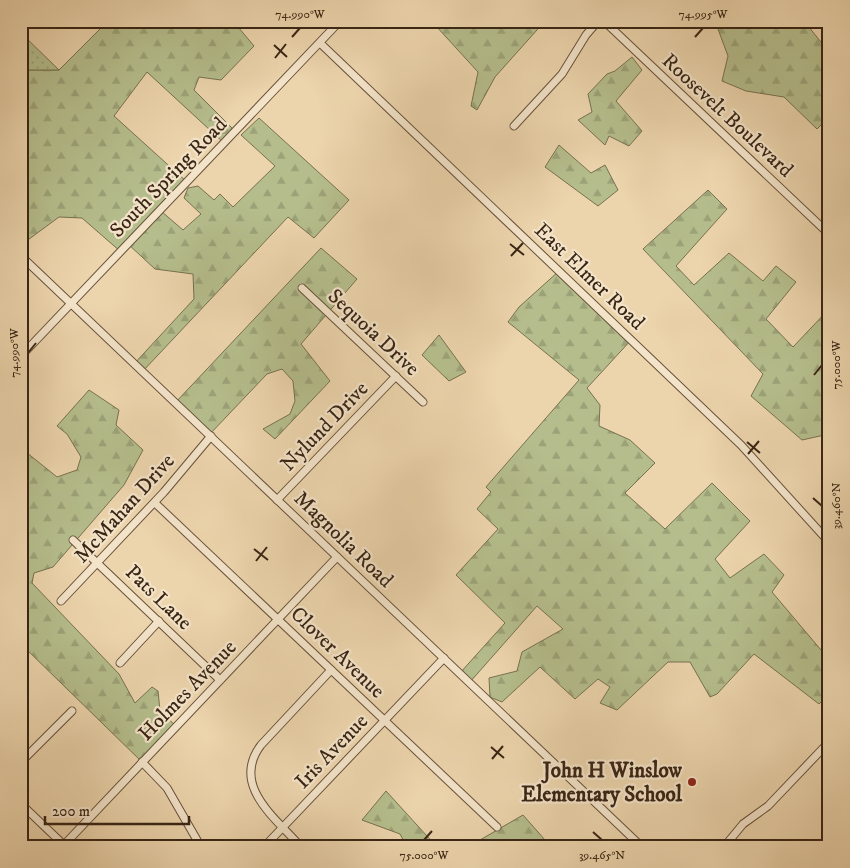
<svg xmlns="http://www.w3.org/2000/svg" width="850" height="868" font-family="'IM FELL DW Pica',serif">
<defs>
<pattern id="forest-firs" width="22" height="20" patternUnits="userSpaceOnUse" patternTransform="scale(1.25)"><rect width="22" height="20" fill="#b5bd8c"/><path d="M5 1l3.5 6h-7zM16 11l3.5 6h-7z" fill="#9ca278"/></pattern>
<pattern id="park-dots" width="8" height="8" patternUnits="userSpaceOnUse" patternTransform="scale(1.25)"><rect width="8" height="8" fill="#b5bd8c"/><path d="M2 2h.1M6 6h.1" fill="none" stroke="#9ca278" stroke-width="1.8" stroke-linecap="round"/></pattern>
</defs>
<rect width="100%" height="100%" fill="#ecd4ac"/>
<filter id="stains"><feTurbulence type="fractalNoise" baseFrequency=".004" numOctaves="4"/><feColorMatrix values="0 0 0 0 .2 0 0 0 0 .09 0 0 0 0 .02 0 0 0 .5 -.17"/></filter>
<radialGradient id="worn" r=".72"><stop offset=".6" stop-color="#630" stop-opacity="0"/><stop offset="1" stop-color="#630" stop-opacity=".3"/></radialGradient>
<g fill="url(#forest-firs)" stroke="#777150">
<polygon points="108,21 233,21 254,46 221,80 199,77 194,90 232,128 224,143 147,72 114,116 187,182 161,211 183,230 201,214 184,198 188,188 198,186 214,200 220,194 233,207 275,166 241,135 259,118 349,200 314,238 288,217 142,372 134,364 194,299 193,274 155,269 128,244 121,252 82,218 59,217 21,245 21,70 59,70"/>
<polygon points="440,21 545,21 495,77 477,110 471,106 478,72 436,26"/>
<polygon points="715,21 804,21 829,52 829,117 817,129 784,97 746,91 722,81 728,56"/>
<polygon points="632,57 642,70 616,101 642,131 629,146 609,136 605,145 578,120 592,112 588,94 607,74 615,71"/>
<polygon points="559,145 591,173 605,165 618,190 598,206 545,167"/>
<polygon points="708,190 727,209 676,266 694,285 729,253 763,281 776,266 796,282 766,319 793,347 829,309 829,434 802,440 751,396 763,374 643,249"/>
<polygon points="321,248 357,279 301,344 330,381 275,439 263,429 290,414 295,401 293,381 282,369 267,374 209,435 175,403"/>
<polygon points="559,271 632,339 587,388 600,405 599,426 630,440 655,463 625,493 665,529 712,483 750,521 715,559 730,578 764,554 784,575 772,592 821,650 829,650 829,694 819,704 754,654 717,694 710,697 690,662 668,662 617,710 600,703 610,687 598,679 575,699 540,667 502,702 490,697 489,678 517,671 522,652 563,629 537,606 470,682 460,673 505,623 456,575 498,529 477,509 491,492 486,487 579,380 508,322 519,307"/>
<polygon points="439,335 466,372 449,381 422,355"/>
<polygon points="89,390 119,410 116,425 143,450 124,485 53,567 34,573 32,583 119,674 135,703 152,687 158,691 160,711 177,727 143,763 21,644 21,448 57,477 77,470 81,457 67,434 57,426"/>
<polygon points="386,791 437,847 407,847 400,834 362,820"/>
<polygon points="523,815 545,840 540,847 468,847"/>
</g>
<polygon fill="url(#park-dots)" stroke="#777150" points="21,33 59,70 21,70"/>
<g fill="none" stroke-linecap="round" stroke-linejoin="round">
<g stroke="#66513a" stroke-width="9">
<g id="minor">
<polyline points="604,21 829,234"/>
<polyline points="320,43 741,445 829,542"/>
<polyline points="514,126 562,74 586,35 598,21"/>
<polyline points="21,256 642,847"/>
<polyline points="302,288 423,402"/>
<polyline points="21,356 340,21"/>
<polyline points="277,500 396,376"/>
<polyline points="155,503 497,827"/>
<polyline points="73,540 220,680"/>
<polyline points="61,601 164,492 211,436"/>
<polyline points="120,663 159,621"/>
<polyline points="21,762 72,711"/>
<polyline points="142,762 167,788 201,847"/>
<polyline points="21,804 65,846"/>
<polyline points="62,847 337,557"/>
<polyline points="264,847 444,658"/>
<path d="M301 847C277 819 230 786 261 745L331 670"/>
<polyline points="724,847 743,824 768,806 829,742"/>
</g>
</g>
<use href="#minor" stroke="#f3e3c9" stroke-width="7"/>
</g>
<path fill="none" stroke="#392514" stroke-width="2" d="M292 37 300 28M695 37 703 28M274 45 287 57M275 58 286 44M510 244 524 255M511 256 523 243M28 353 36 343M814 375 822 365M747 442 760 453M748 454 759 441M813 498 822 506M254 549 268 560M256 561 267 547M491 747 504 758M492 759 503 746M593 832 602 840M424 840 432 831"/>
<circle fill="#8f2418" stroke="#f3e3c9" stroke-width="2" cx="692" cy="782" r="5"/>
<g text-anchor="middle" stroke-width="4.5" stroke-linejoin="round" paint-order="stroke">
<g font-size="21" fill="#392514" stroke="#f3e3c9">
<text transform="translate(728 115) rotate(43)" y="7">Roosevelt Boulevard</text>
<text transform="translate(168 177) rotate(-46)" y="7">South Spring Road</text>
<text transform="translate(590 276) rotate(44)" y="7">East Elmer Road</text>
<text transform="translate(374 332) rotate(43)" y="7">Sequoia Drive</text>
<text transform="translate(324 426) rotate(-46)" y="7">Nylund Drive</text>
<text transform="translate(124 508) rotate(-48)" y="7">McMahan Drive</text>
<text transform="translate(344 539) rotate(44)" y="7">Magnolia Road</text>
<text transform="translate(159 597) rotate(44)" y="7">Pats Lane</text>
<text transform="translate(338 652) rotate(44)" y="7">Clover Avenue</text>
<text transform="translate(187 690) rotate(-46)" y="7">Holmes Avenue</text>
<text transform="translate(331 751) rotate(-46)" y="7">Iris Avenue</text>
</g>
<g font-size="21" font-weight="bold" fill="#392514" stroke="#f3e3c9" text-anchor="end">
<text x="682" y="777">John H Winslow<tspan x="682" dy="24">Elementary School</tspan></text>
</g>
</g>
<rect width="850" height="868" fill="none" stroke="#ecd4ac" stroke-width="55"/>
<path d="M45 816v8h144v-8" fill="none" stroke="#392514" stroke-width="2.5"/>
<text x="52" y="816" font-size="15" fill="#392514" stroke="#f3e3c9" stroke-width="4" paint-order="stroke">200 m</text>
<rect x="28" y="28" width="794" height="812" fill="none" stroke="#392514" stroke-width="2"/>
<g font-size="12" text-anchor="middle" fill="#392514">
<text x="300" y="18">74.990°W</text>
<text x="703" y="18">74.995°W</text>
<text transform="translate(14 353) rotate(-90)" y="4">74.990°W</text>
<text transform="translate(836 365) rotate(-90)" y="4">75.000°W</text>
<text transform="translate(836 506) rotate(-90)" y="4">39.460°N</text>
<text x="424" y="859">75.000°W</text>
<text x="602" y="859">39.465°N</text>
</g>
<rect width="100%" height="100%" filter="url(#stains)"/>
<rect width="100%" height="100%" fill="url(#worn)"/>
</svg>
